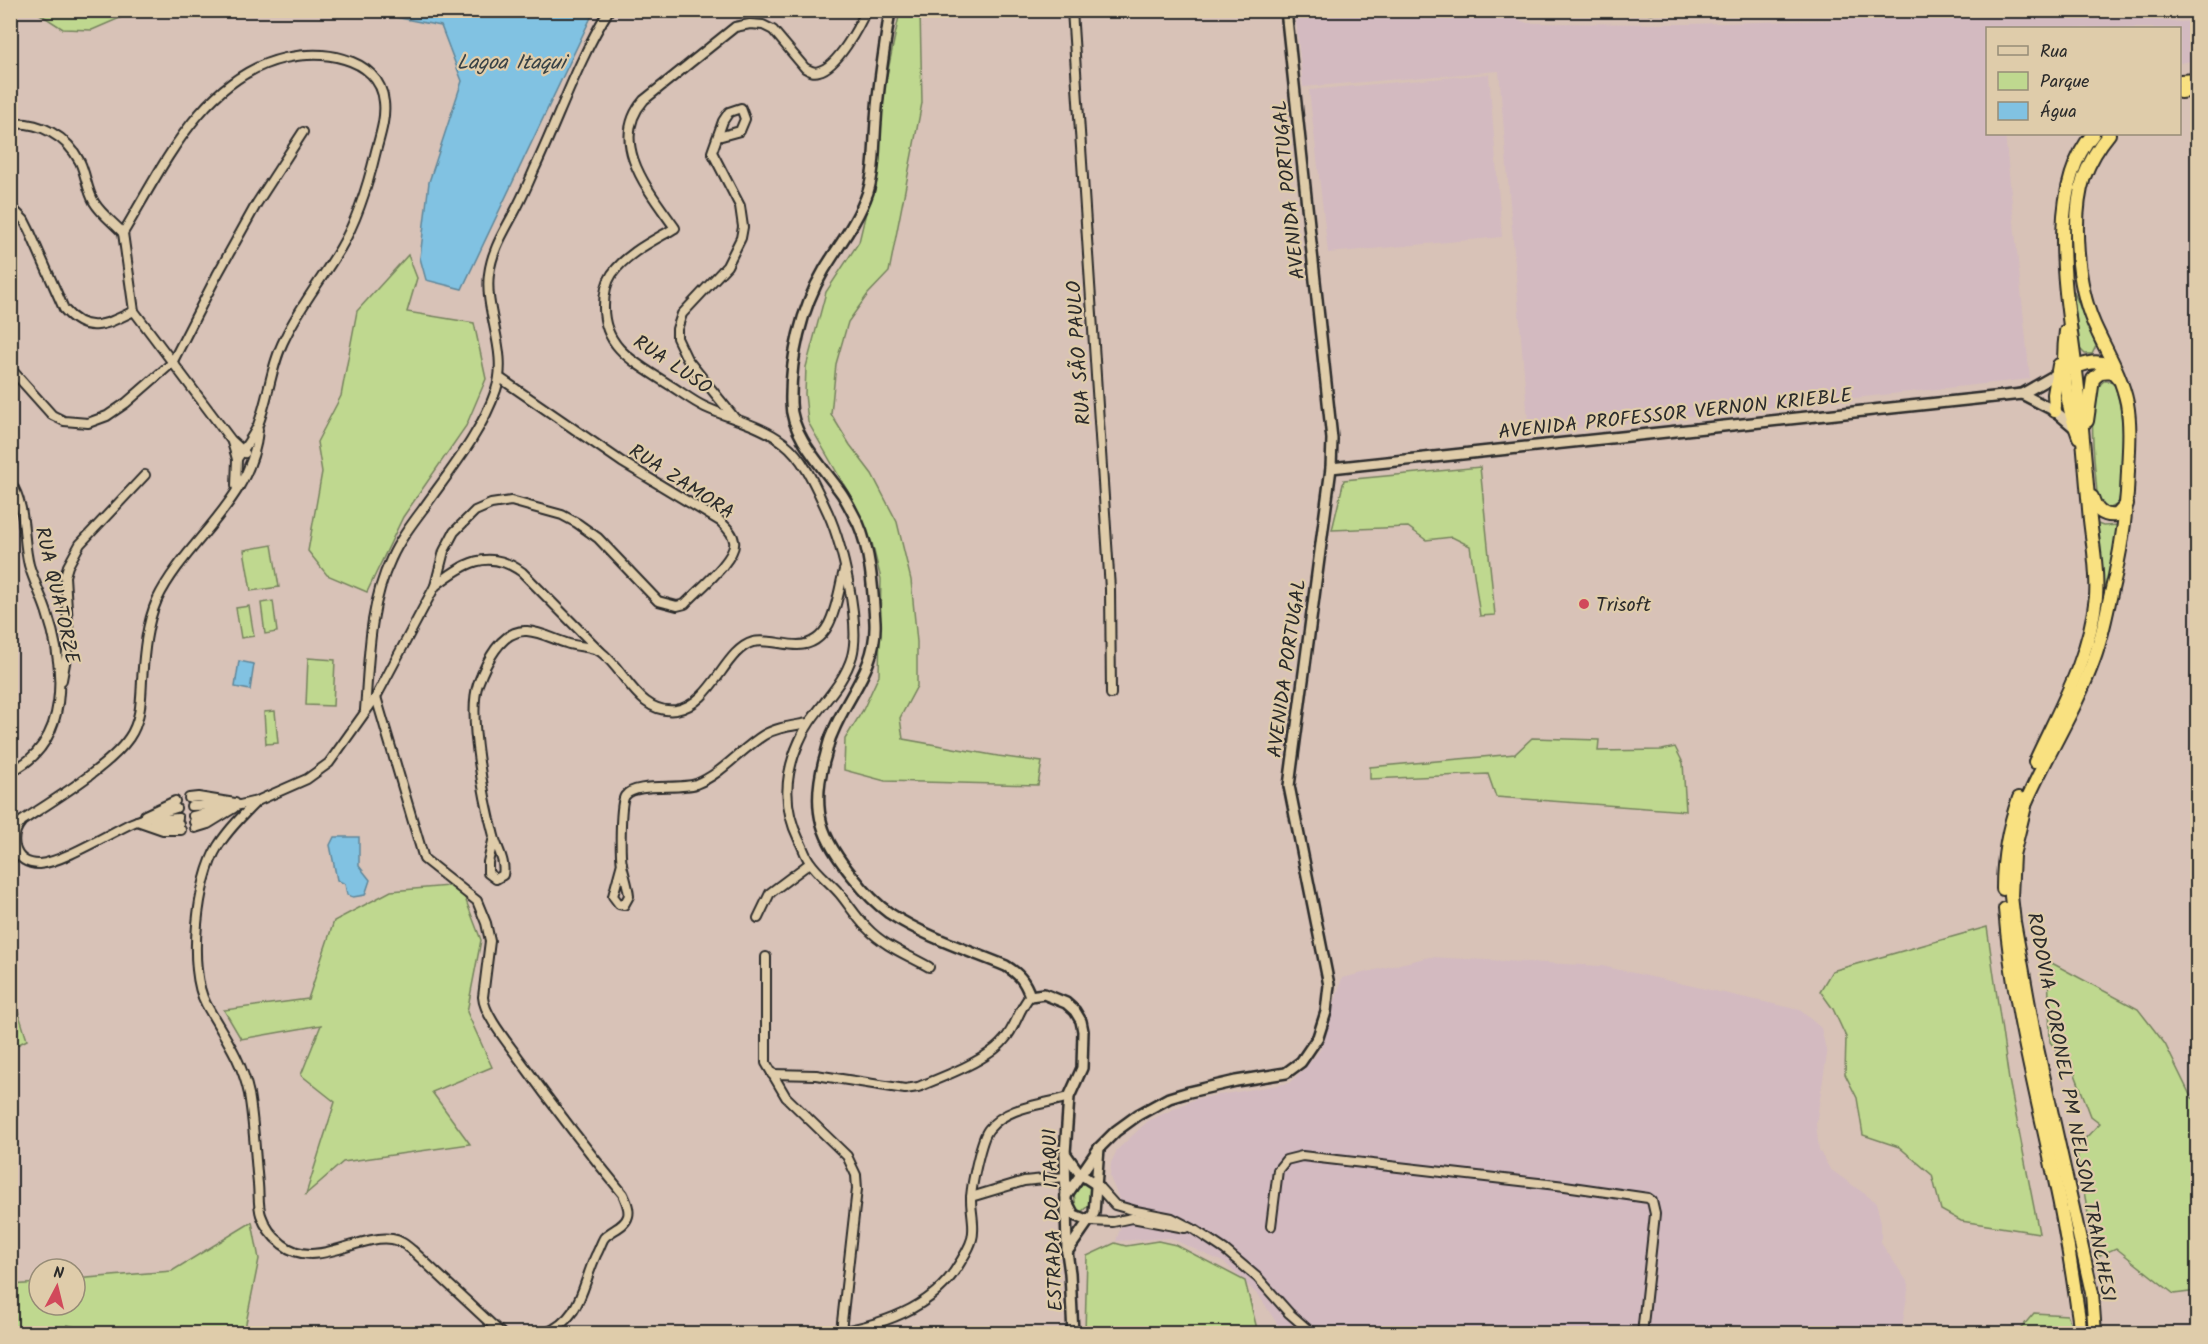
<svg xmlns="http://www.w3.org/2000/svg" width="2208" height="1344" font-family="Kalam,sans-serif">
<rect width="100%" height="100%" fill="#d8c2b7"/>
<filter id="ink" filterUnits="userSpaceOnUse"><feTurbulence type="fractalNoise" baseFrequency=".0167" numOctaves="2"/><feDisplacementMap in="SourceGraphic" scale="12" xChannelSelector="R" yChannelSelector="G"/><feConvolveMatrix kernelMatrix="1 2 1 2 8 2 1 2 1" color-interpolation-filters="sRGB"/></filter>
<g filter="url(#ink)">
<g fill="#d3bac0">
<polygon points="1498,11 1527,23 1687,24 2082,13 2180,22 2197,21 2197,60 2180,63 2180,28 1988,28 1988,134 2005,134 2030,379 1529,433 1499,71 1303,87 1295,11"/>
<polygon points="1489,74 1502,237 1328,253 1309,90"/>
<polygon points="1429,957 1602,966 1800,1010 1821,1028 1827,1054 1816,1124 1819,1150 1830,1169 1876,1202 1881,1223 1881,1243 1909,1284 1901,1333 1283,1333 1260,1297 1225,1263 1170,1238 1116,1241 1125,1214 1110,1177 1111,1163 1117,1150 1148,1121 1195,1099 1289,1083 1305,1068 1320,1050 1342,978"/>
</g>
<g fill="#bfd88f" stroke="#75825d" stroke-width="1.5">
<polygon points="35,11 136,11 92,30 63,29"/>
<polygon points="900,11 920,11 922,103 889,272 868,294 848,322 836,364 831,414 850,445 872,474 897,522 911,580 917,642 917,686 900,718 903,739 998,756 1042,762 1038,785 885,781 844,770 845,739 863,710 879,675 881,579 872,543 855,504 808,422 805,394 806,367 826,292 859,242 877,166 885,85"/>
<polygon points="1551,11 1551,10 2021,11 1582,14"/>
<polygon points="2125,11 2197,11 2197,16"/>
<polygon points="408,255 417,278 407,312 474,323 486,379 466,426 403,517 367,592 327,575 308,551 322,472 317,442 341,396 357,311"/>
<polygon points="2073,290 2096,346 2092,354 2085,354 2080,349"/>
<path d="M2104 381H2110L2115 386C2125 415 2126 474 2118 504L2107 510 2101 506 2097 494C2096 471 2084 395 2104 381Z"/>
<polygon points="1480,467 1495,615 1480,616 1470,546 1452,537 1426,540 1408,527 1332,530 1344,480"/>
<polygon points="2095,523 2103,526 2120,525 2106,600 2102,589 2100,553"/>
<polygon points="272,545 279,587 251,591 244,550"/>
<polygon points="273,601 277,632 265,634 261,603"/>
<polygon points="249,606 254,636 241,638 236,608"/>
<polygon points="308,658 335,660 333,706 306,705"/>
<polygon points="275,711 278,743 266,744 264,712"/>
<polygon points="1532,738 1599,740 1598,751 1662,750 1675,747 1683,763 1686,811 1496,797 1488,774 1370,779 1370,767 1515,754"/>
<polygon points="460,885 481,940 467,1012 492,1067 432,1092 470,1144 343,1162 306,1194 335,1102 301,1075 321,1025 241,1039 224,1010 308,999 334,921 391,891"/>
<polygon points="1987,927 2009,1080 2039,1233 1961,1221 1941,1210 1932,1175 1899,1147 1863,1135 1857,1098 1845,1074 1846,1037 1833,1009 1820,991 1832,971"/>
<polygon points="2048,961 2138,1009 2165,1044 2191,1097 2197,1101 2197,1291 2174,1294 2116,1248 2096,1257 2076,1148 2100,1123 2091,1116 2073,1069 2050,1042"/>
<polygon points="11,989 27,1040 11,1048 10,1048"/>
<polygon points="1083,1183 1092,1189 1090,1204 1081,1212 1076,1208 1074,1193"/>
<polygon points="252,1222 259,1259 244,1333 108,1334 67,1325 67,1333 11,1333 11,1285 39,1283 39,1305 75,1305 75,1279 172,1271"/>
<polygon points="1158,1241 1176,1245 1245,1281 1258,1333 1085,1333 1087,1256 1115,1243 1126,1246"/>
<polygon points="2034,1313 2067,1315 2075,1333 2017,1333"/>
</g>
<g fill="#81c2e2" stroke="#5f8699" stroke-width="1.5">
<polygon points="364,11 594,11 462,289 426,280 420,258 429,182 462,81 441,26"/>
<polygon points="239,661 254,664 250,690 235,687"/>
<polygon points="334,837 359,837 359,866 370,880 365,895 353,897 347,895 345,884 337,880 330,845"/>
</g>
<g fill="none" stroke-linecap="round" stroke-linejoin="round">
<g stroke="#2b2b2b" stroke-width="12">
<g id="minor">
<path d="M866 10C859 27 837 67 819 71 814 73 810 71 805 68L773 30 763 25 750 24 735 27 644 100C607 142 649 191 675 228 653 241 627 253 612 274 606 283 604 295 604 306 603 348 636 363 668 384 680 391 692 401 705 407 731 419 761 425 784 443 805 459 817 490 828 513 842 544 861 623 852 656 842 690 812 710 799 742 784 776 783 807 799 840 803 847 805 856 810 862 818 874 831 883 840 894 849 905 857 918 867 928 884 946 908 955 929 967"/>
<polyline points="1072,10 1110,589 1111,694"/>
<path d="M10 124C39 121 67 136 80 162 86 175 87 190 94 202 101 214 114 223 123 233"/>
<polyline points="718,137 740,131 745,119 741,108 729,112 723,121 712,152 740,206 743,227 741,238 727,266 682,314 677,329 677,338 687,359 733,416"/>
<path d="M10 206 24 220 29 230 64 309C87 336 107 324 134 311"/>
<path d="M123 233C163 167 203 76 285 58 304 54 325 53 344 59 365 65 382 79 384 102 386 118 380 136 376 151 368 185 358 219 340 249 322 279 300 306 285 338 271 365 269 396 258 425 253 437 244 448 237 459"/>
<polyline points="123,233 134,311 231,440 245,453"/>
<polyline points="10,368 52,415 64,421 88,423 107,416 126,403 172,363 217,275 257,203 303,132"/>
<polyline points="232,442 237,459 236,486"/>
<path d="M10 481C27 507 22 537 29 565 34 582 42 597 47 613 65 667 71 743 10 772"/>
<path d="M435 586C463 564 488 547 522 572L600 651"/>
<polyline points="62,680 69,641 65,576 68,566 80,544 145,475"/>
<path d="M376 697 424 859 477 901 486 923 490 941 483 997C484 1014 507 1042 517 1056 551 1103 586 1149 623 1194 626 1201 630 1209 628 1216 625 1227 611 1230 604 1238 601 1243 599 1250 596 1255 581 1288 582 1318 544 1334"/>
<path d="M365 710C369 659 369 605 391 559 399 541 411 525 423 509 449 472 481 434 496 390 509 352 484 312 489 274 492 250 504 232 515 211 522 198 528 184 534 170 559 117 578 60 609 10"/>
<polyline points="189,798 198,797 235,803"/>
<path d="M257 801C243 815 229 829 218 846 197 879 187 969 206 1004 223 1035 241 1057 249 1094 254 1123 255 1154 258 1184 259 1194 258 1206 261 1215 265 1227 273 1237 282 1244 315 1271 358 1234 392 1239 400 1240 406 1245 412 1250L502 1334"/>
<polyline points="191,806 220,805"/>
<path d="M176 808C162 813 146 817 132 823 110 833 61 863 39 864 28 864 18 859 15 847 13 838 16 828 22 821 52 801 109 767 129 738 141 721 141 700 142 680 144 654 146 625 157 600 185 541 253 500 258 430"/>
<polyline points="145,815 175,801"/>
<path d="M193 816 257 801 307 779 329 763 376 697 435 586 444 551 454 532 475 511 491 504 511 501 562 515 577 523 598 538 658 601 677 606 685 604C697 591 738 558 734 541 733 533 726 527 720 521L622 462 500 378"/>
<polyline points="153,820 178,818"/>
<polyline points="137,821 163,830 181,830"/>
<polyline points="194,822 214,815"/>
<polyline points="153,824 179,824"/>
<polyline points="195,828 208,824 234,808"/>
<path d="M494 837 488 862V873L496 879 503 875C506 861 497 849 494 836 485 802 467 715 478 684 486 663 501 629 527 631 541 632 553 639 566 643 576 647 593 646 601 652 626 671 639 715 676 710 713 704 724 650 753 642 767 639 783 645 798 645 834 644 837 597 844 570"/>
<path d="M622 863 613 896 619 904 624 905 629 896C628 885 624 875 622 865 620 854 620 803 625 796 635 782 679 790 696 784 722 774 741 749 764 735 777 727 793 726 808 723"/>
<polyline points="758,918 770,893 810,863"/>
<polyline points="766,957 766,1063 786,1097 847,1156 856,1175 857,1189 841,1331"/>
<path d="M772 1074 816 1075 905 1089 918 1087C943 1077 988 1060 1004 1040 1016 1027 1018 1010 1030 996"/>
<polyline points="1097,1185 1115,1205 1136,1211 1172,1218 1195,1230 1225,1250 1258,1278 1289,1313 1313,1334"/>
<polyline points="971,1197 1024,1181 1065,1177"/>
<polyline points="1089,1221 1113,1222 1132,1218 1185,1228"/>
<polyline points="1271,1226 1278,1170 1286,1160 1302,1156 1565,1186 1648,1198 1652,1201 1655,1214 1642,1334"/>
<path d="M825 1334C877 1327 934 1310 961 1261 966 1253 973 1242 973 1232 974 1221 971 1210 971 1200 971 1187 981 1138 989 1129 1007 1106 1043 1105 1069 1097"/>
</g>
</g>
<g stroke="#2b2b2b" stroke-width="14">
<g id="tertiary">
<path d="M890 10C885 47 878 84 876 121 874 145 875 169 868 192 858 221 839 245 824 270 801 309 790 358 791 403 791 436 824 468 842 494 848 503 853 514 858 523 871 552 873 591 875 622 877 668 848 694 832 734 828 742 827 752 824 761 811 811 821 839 854 878 864 891 875 903 889 913 924 936 967 950 1006 966 1019 974 1025 981 1030 996L1044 994 1066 1003 1075 1011 1081 1021 1083 1031 1082 1068 1069 1097 1065 1153 1067 1252 1070 1273 1073 1334"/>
<polyline points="2022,394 2055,411 2075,428"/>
<polyline points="1331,468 2022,394 2057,374"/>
<polyline points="1065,1153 1080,1174 1097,1185"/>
<polyline points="1066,1196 1099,1148 1116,1131 1138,1115 1169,1098 1189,1092 1236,1081 1286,1073 1301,1062 1318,1037 1326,1012 1329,985 1289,786 1331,468 1332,439 1286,10"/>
<polyline points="1068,1204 1074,1215 1089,1221"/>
<polyline points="1067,1252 1094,1213 1099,1148"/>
</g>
</g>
<g stroke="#2b2b2b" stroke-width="16">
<g id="trunk">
<polyline points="2180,81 2198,80"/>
<polyline points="2180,92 2198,90"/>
<path d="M2066 331C2061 369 2065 402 2079 437"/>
<path d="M2069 369C2083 365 2102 355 2112 371"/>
<polyline points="2055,411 2054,394 2059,365"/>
<polyline points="2087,421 2093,379 2101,372 2112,371 2119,379"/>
<path d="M2092 497C2096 510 2102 517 2117 515L2127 504"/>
<path d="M2035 762C2060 707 2089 660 2096 597 2098 572 2093 546 2090 520 2086 477 2083 433 2078 389 2071 315 2041 195 2093 134"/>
<path d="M2003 889C2003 857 2008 828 2019 798"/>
<path d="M2005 909C2012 1000 2036 1091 2055 1180 2066 1230 2074 1282 2081 1334"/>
<path d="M2095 1334 2092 1293 2035 1039 2014 922 2011 896 2013 855 2026 802C2047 754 2077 707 2094 659 2101 640 2105 621 2109 602 2120 558 2127 517 2128 471 2129 449 2131 426 2127 403 2121 374 2106 351 2094 324 2077 285 2071 217 2084 177 2090 161 2099 146 2109 134"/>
</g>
</g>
<use href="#minor" stroke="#dfccaa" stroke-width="8"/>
<use href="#tertiary" stroke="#dfccaa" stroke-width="9"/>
<use href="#trunk" stroke="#f9e181" stroke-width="12"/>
</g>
</g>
<circle fill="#d1495b" stroke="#dfccaa" stroke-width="2" cx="1584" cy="604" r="6"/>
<g text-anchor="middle" stroke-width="4.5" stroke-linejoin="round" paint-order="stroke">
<g font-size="20" fill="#2b2b2b" stroke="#dfccaa">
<text transform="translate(1288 190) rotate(-96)" y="7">AVENIDA PORTUGAL</text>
<text transform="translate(1078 353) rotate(-94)" y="7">RUA SÃO PAULO</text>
<text transform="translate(673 364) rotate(34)" y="7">RUA LUSO</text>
<text transform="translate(1675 413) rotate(-6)" y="7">AVENIDA PROFESSOR VERNON KRIEBLE</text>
<text transform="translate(682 481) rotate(33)" y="7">RUA ZAMORA</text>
<text transform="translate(58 595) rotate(77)" y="7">RUA QUATORZE</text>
<text transform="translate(1286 668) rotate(-82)" y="7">AVENIDA PORTUGAL</text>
<text transform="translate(2072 1107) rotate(79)" y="7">RODOVIA CORONEL PM NELSON TRANCHESI</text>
<text transform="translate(1052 1220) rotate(-92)" y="7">ESTRADA DO ITAQUI</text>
</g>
<g font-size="20" fill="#2b2b2b" stroke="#dfccaa" text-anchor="start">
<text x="1596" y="611">Trisoft</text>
</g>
<g font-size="21" font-style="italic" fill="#384246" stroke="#dfccaa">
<text x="511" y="69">Lagoa Itaqui</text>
</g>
</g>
<rect width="2208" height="1344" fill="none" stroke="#dfccaa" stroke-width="36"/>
<rect x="18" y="18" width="2172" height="1308" fill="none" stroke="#2b2b2b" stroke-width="2" filter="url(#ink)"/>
<rect x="1986" y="27" width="195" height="108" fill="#dfccaa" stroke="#978c77" stroke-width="1.5"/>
<rect x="1998" y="46" width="30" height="9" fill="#dfccaa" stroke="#978c77" stroke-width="1.5"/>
<text x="2040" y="57" font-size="18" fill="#2b2b2b">Rua</text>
<rect x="1998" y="72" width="30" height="18" fill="#bfd88f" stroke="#978c77" stroke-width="1.5"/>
<text x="2040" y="87" font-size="18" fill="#2b2b2b">Parque</text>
<rect x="1998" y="102" width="30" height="18" fill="#81c2e2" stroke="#978c77" stroke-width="1.5"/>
<text x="2040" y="117" font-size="18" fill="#2b2b2b">Água</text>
<g transform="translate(57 1287) rotate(7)"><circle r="28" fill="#dfccaa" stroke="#978c77" stroke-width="1.5"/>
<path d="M0-4.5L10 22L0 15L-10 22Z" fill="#d1495b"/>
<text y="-9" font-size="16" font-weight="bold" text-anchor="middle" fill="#2b2b2b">N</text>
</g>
</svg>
